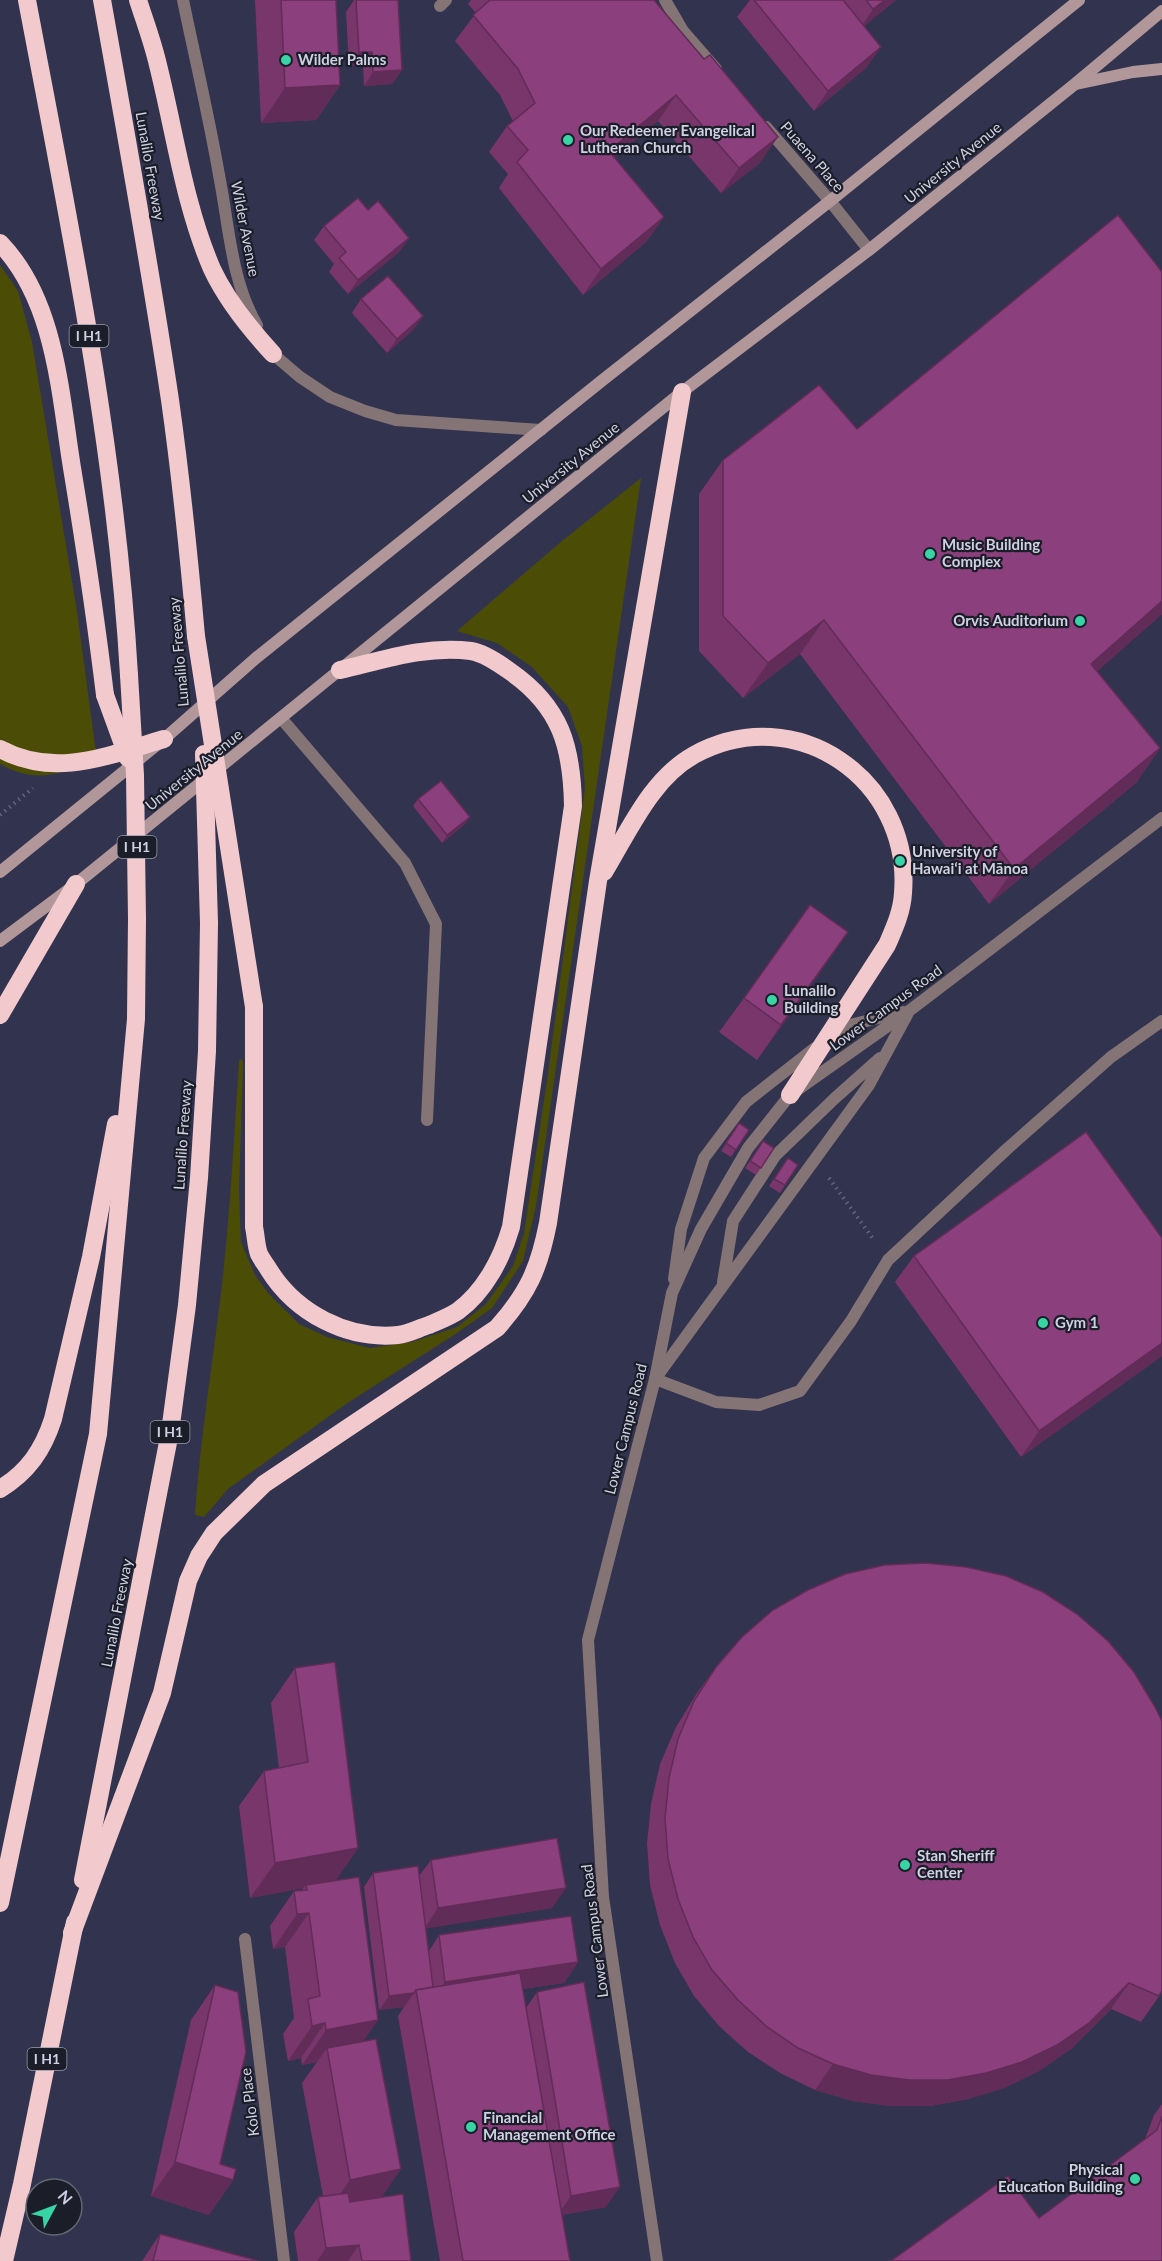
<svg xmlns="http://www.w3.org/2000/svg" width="1162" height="2261" font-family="Lato,sans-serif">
<rect width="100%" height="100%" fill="#32334e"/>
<g fill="#4b4d06">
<path d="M0 265 18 291 32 342 77 611 97 760C60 773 38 785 0 764Z"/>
<path d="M641 478 536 1206 523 1261 492 1308 457 1333 346 1404 228 1489 204 1517 195 1515C200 1441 212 1367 221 1293 230 1216 234 1139 239 1061L241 1059 243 1062 239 1190 241 1242 255 1275 268 1293 299 1324 327 1337 370 1348 412 1342 457 1327 486 1304 513 1266 524 1233 548 1074 585 788 582 746 568 707 532 667 497 643 457 631 562 541Z"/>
</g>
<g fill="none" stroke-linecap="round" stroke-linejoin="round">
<g stroke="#64657d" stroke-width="4" stroke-dasharray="1.5 4.5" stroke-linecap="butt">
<polyline points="0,815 33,788"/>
<polyline points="829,1178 874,1240"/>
</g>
<g stroke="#857476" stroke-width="12">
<polyline points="281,718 405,863 436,924 427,1120"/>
<polyline points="907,1015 869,1085 655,1379 716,1402 759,1405 800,1391 851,1321 888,1260 1007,1149 1111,1057 1162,1021"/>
<polyline points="832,1036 846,1026 903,1012"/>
<polyline points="674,1279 681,1229 704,1158 746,1102 815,1048"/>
<polyline points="723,1282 733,1221 775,1156 834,1099 880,1058"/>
<polyline points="245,1939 284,2261"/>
<polyline points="657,2261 603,1897 588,1640 655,1379 672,1293 701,1229 748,1148 790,1095 909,1011 1162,818"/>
</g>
<g stroke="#857476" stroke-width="12">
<path d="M183 0C195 58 209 117 219 175 229 225 231 281 257 325"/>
<polyline points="665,0 683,31 716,69"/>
<polyline points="440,6 446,0"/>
<polyline points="766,127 830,201 869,250"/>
<polyline points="270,348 273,354 300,377 330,397 365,411 396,420 541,430"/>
</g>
<g stroke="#b19799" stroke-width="12">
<polyline points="1076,84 1133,72 1162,69"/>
<polyline points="0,872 164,739 256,658 604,379 830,201 1079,0"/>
<polyline points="0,941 76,884 682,392 869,250 1075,84 1162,11"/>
</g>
<g stroke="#f2c9cd" stroke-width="18">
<path d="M27 0C69 223 116 448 129 675"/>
<path d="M102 0C126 133 150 266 170 400 181 478 189 557 196 636"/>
<path d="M138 0C145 22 153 43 158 65 175 133 184 204 212 269 227 301 249 328 273 354"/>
<path d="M0 243C57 302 60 397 73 474 85 547 96 621 105 695"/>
<path d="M0 749C56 779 109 755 164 739"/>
<path d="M604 872C629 831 651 779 694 755 796 699 912 780 903 893 902 912 894 929 887 945L790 1095"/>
<path d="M254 1007V1227C256 1236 256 1246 259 1254 262 1260 266 1265 269 1270 296 1313 347 1340 398 1335 408 1334 419 1328 429 1325 438 1321 449 1317 458 1311 485 1291 502 1258 511 1227L573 806C572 747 561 707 511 672 500 664 484 653 471 651 426 645 383 660 340 670"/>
<polyline points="0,1015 76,884"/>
<path d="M0 1489C28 1472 43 1450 53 1419L91 1257 116 1124"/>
<polyline points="83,1880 170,1432 187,1305 199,1178 207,1051 209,923"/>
<polyline points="0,1903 98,1434 136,1019 137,919"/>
<path d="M72 1933 162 1693 188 1581 199 1556 214 1533 264 1484 497 1328C528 1293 539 1269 548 1223L598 881 682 392"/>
<polyline points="4,2261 22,2184 75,1922"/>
</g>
<g stroke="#f2c9cd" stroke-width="18">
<polyline points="196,636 254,1007"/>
<polyline points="129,675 135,775 137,919"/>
<polyline points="105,695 128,758"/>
<polyline points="204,754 209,923"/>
</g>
</g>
<g fill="#78366b">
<polygon points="255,0 336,0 340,85 316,120 261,123"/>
<polygon points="354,0 398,0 402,70 392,84 364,86 363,66 349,66 346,12"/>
<polygon points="471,0 654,0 760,163 721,193 658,121 614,157 664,217 646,242 583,295 499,188 508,174 489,152 507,126 513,121 500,95 455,41 476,13 468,4"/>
<polygon points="750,0 896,0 864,26 867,67 814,111 737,17"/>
<polygon points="368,210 409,238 399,252 348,294 329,272 334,264 314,240 324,226"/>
<polygon points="1162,272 1162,614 1097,671 1160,748 1136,783 989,904 800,654 743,698 699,651 699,494 723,460 857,429"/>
<polygon points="361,299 423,316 413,330 387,353 352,313"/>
<polygon points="418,799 470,817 465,824 442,843 413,806"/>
<polygon points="824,967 757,1060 719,1032 744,998"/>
<polygon points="739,1123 749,1130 731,1157 721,1151"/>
<polygon points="763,1141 774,1148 756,1175 745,1168"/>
<polygon points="788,1158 798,1165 780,1193 769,1186"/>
<polygon points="1162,1238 1162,1356 1021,1457 895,1282 914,1256"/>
<polygon points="716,1667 1162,1992 1141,2022 1111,2009 1071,2049 1039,2071 1004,2088 968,2099 930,2106 891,2106 853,2101 815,2090 780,2073 748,2052 719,2026 694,1996 675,1963 660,1925 650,1885 647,1844 651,1804 660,1764 676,1727 697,1693"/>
<polygon points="295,1668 358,1848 336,1880 364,2041 382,2197 411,2261 298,2261 294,2232 318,2197 323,2196 302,2083 317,2062 302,2065 301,2058 288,2061 283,2034 294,2018 285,1947 273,1949 270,1926 294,1891 302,1891 303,1888 250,1898 239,1806 264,1771 279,1768 271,1703"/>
<polygon points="431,1860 552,1908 426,1928 429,1951 439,1935 578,1962 564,1983 522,1989 526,2008 537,1992 606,2207 562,2215 570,2261 440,2261 398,2016 404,2007 379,2010 364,1887 373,1873 419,1876"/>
<polygon points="215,1985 220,2164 233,2180 209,2215 151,2196 191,2020"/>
<polygon points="1162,2104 1162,2261 1039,2218 1145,2139 1154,2115"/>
<polygon points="160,2234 259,2261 142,2261"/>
</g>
<g fill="#612c57">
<polygon points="885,0 896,0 859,30 873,9"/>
<polygon points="881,47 867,67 814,111 828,91"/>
<polygon points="359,52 372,52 363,66 349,66"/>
<polygon points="402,70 392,84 364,86 373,72"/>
<polygon points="340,85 316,120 261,123 285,88"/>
<polygon points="676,95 658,121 590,177 609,151"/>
<polygon points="778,137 760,163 721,193 739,168"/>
<polygon points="664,217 646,242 583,295 601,269"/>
<polygon points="409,238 399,252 348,294 358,280"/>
<polygon points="423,316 413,330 387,353 397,339"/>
<polygon points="1162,601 1162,614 1067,698 1091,664"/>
<polygon points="824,620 800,654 743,698 768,663"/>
<polygon points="1160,748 1136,783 989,904 1014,869"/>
<polygon points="470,817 465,824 442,843 447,835"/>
<polygon points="848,932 824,967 757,1060 781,1025"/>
<polygon points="1162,1343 1162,1356 1021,1457 1039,1431"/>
<polygon points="358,1848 334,1883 306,1885 303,1888 250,1898 275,1863"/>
<polygon points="566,1888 552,1908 424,1929 438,1908"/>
<polygon points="309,1913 285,1947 273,1949 297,1914"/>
<polygon points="578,1962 564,1983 431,2002 445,1982"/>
<polygon points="1129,1983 1111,2009 1071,2049 1039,2071 1004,2088 968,2099 930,2106 891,2106 853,2101 815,2090 833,2064"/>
<polygon points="414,1993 404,2007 379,2010 389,1996"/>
<polygon points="378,2020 354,2055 327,2048 317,2062 302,2065 326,2030"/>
<polygon points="325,2023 301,2058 288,2061 312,2026"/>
<polygon points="175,2162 233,2180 209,2215 151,2196"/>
<polygon points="401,2169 377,2204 326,2215 350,2180"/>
<polygon points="620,2187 606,2207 557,2216 571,2196"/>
<polygon points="359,2245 348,2261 317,2261 326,2248"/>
</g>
<g fill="#8b3f7c" stroke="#612c57" stroke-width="1.5">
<polygon points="281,0 336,0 340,85 285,88"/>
<polygon points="356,0 398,0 402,70 373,72 372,52 359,52"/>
<polygon points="490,0 654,0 704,59 710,55 778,137 739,168 676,95 609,151 664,217 601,269 517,162 528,150 507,126 535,103 518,69 473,15"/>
<polygon points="754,0 843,0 881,47 828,91"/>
<polygon points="866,0 885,0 873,9"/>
<polygon points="358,198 368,210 378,201 409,238 358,280 339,258 346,252 324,226"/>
<polygon points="1118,215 1162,272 1162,601 1091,664 1160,748 1014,869 824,620 768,663 723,616 723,460 819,385 857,429"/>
<polygon points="388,276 423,316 397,339 361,299"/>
<polygon points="441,781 470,817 447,835 418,799"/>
<polygon points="810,905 848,932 781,1025 744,998"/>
<polygon points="739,1123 749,1130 736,1150 726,1143"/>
<polygon points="1086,1132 1162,1238 1162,1343 1039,1431 914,1256"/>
<polygon points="763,1141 774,1148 761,1168 750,1161"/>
<polygon points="788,1158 798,1165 785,1185 774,1179"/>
<polygon points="926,1563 966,1567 1006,1576 1043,1592 1077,1614 1108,1641 1134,1672 1155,1707 1162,1721 1162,1991 1159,1996 1129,1983 1089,2023 1057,2045 1022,2062 986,2073 948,2080 909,2080 871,2075 833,2064 798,2048 766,2026 738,2000 712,1970 693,1937 678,1899 668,1859 665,1818 669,1778 678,1739 694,1701 716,1667 742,1637 773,1610 808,1590 845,1574 885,1565"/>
<polygon points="335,1662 358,1848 275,1863 264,1771 308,1762 295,1668"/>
<polygon points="557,1838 566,1888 438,1908 431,1860"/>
<polygon points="418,1866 433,1987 416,1990 414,1993 389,1996 373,1873"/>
<polygon points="359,1877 378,2020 326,2030 325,2023 312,2026 308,1999 320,1996 309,1913 297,1914 294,1891 307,1890 306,1885"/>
<polygon points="571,1916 578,1962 445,1982 439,1935"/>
<polygon points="520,1973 570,2261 463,2261 416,1990"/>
<polygon points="584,1982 620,2187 571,2196 537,1992"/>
<polygon points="215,1985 238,1992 246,2052 220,2164 236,2169 233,2180 175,2162"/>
<polygon points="376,2039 401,2169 350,2180 327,2048"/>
<polygon points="1162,2116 1162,2261 891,2261 1008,2176 1039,2218 1157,2130"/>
<polygon points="348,2193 350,2202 403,2194 411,2261 362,2261 359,2245 326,2248 318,2197"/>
<polygon points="160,2234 259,2261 153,2261"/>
</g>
<g fill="#38d4a6" stroke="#1b1d29" stroke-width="2">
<circle cx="286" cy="60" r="6"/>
<circle cx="568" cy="140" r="6"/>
<circle cx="930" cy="554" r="6"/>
<circle cx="1080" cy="621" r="6"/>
<circle cx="900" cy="861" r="6"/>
<circle cx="772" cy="1000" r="6"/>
<circle cx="1043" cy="1323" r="6"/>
<circle cx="905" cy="1865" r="6"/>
<circle cx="471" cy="2127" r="6"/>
<circle cx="1135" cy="2179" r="6"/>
</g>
<g text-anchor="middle" stroke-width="4.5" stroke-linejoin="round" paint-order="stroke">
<g fill="#1b1d29" stroke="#999baa" stroke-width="1.5">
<rect x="69.5" y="325" width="39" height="22" rx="4.5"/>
<rect x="117.5" y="836" width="39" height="22" rx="4.5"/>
<rect x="150.5" y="1421" width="39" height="22" rx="4.5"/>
<rect x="27.5" y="2048" width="39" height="22" rx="4.5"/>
</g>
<g font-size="14" font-weight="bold" fill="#cfd1e2">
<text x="89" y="341">I H1</text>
<text x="137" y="852">I H1</text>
<text x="170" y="1437">I H1</text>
<text x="47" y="2064">I H1</text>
</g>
<g font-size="15" font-weight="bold" fill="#cfd1e2" stroke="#1b1d29" text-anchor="start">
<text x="298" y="65">Wilder Palms</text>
<text x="580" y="136">Our Redeemer Evangelical<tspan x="580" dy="17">Lutheran Church</tspan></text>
<text x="942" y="550">Music Building<tspan x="942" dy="17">Complex</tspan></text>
<text x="1068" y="626" text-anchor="end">Orvis Auditorium</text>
<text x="912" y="857">University of<tspan x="912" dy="17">Hawaiʻi at Mānoa</tspan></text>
<text x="784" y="996">Lunalilo<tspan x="784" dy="17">Building</tspan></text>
<text x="1055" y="1328">Gym 1</text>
<text x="917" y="1861">Stan Sheriff<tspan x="917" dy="17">Center</tspan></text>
<text x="483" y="2123">Financial<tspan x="483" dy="17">Management Office</tspan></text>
<text x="1123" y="2175" text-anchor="end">Physical<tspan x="1123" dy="17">Education Building</tspan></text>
</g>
<g font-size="15" fill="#cfd1e2" stroke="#1b1d29">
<text transform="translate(812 157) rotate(49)" y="5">Puaena Place</text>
<text transform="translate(953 163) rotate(-39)" y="5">University Avenue</text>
<text transform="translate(150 166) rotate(80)" y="5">Lunalilo Freeway</text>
<text transform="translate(245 229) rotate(79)" y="5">Wilder Avenue</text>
<text transform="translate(571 463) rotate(-39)" y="5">University Avenue</text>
<text transform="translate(179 652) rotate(-95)" y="5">Lunalilo Freeway</text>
<text transform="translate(194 770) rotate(-39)" y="5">University Avenue</text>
<text transform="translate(886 1008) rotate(-36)" y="5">Lower Campus Road</text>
<text transform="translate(183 1135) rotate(-86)" y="5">Lunalilo Freeway</text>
<text transform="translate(626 1429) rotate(-76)" y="5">Lower Campus Road</text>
<text transform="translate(117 1613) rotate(-79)" y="5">Lunalilo Freeway</text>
<text transform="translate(595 1931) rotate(-97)" y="5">Lower Campus Road</text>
<text transform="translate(250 2102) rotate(-97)" y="5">Kolo Place</text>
</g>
</g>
<g transform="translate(54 2207) rotate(49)"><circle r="28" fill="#1b1d29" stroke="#636573" stroke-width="1.5"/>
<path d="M0-4.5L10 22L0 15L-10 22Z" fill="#38d4a6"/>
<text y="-9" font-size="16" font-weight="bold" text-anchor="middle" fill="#cfd1e2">N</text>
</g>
</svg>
